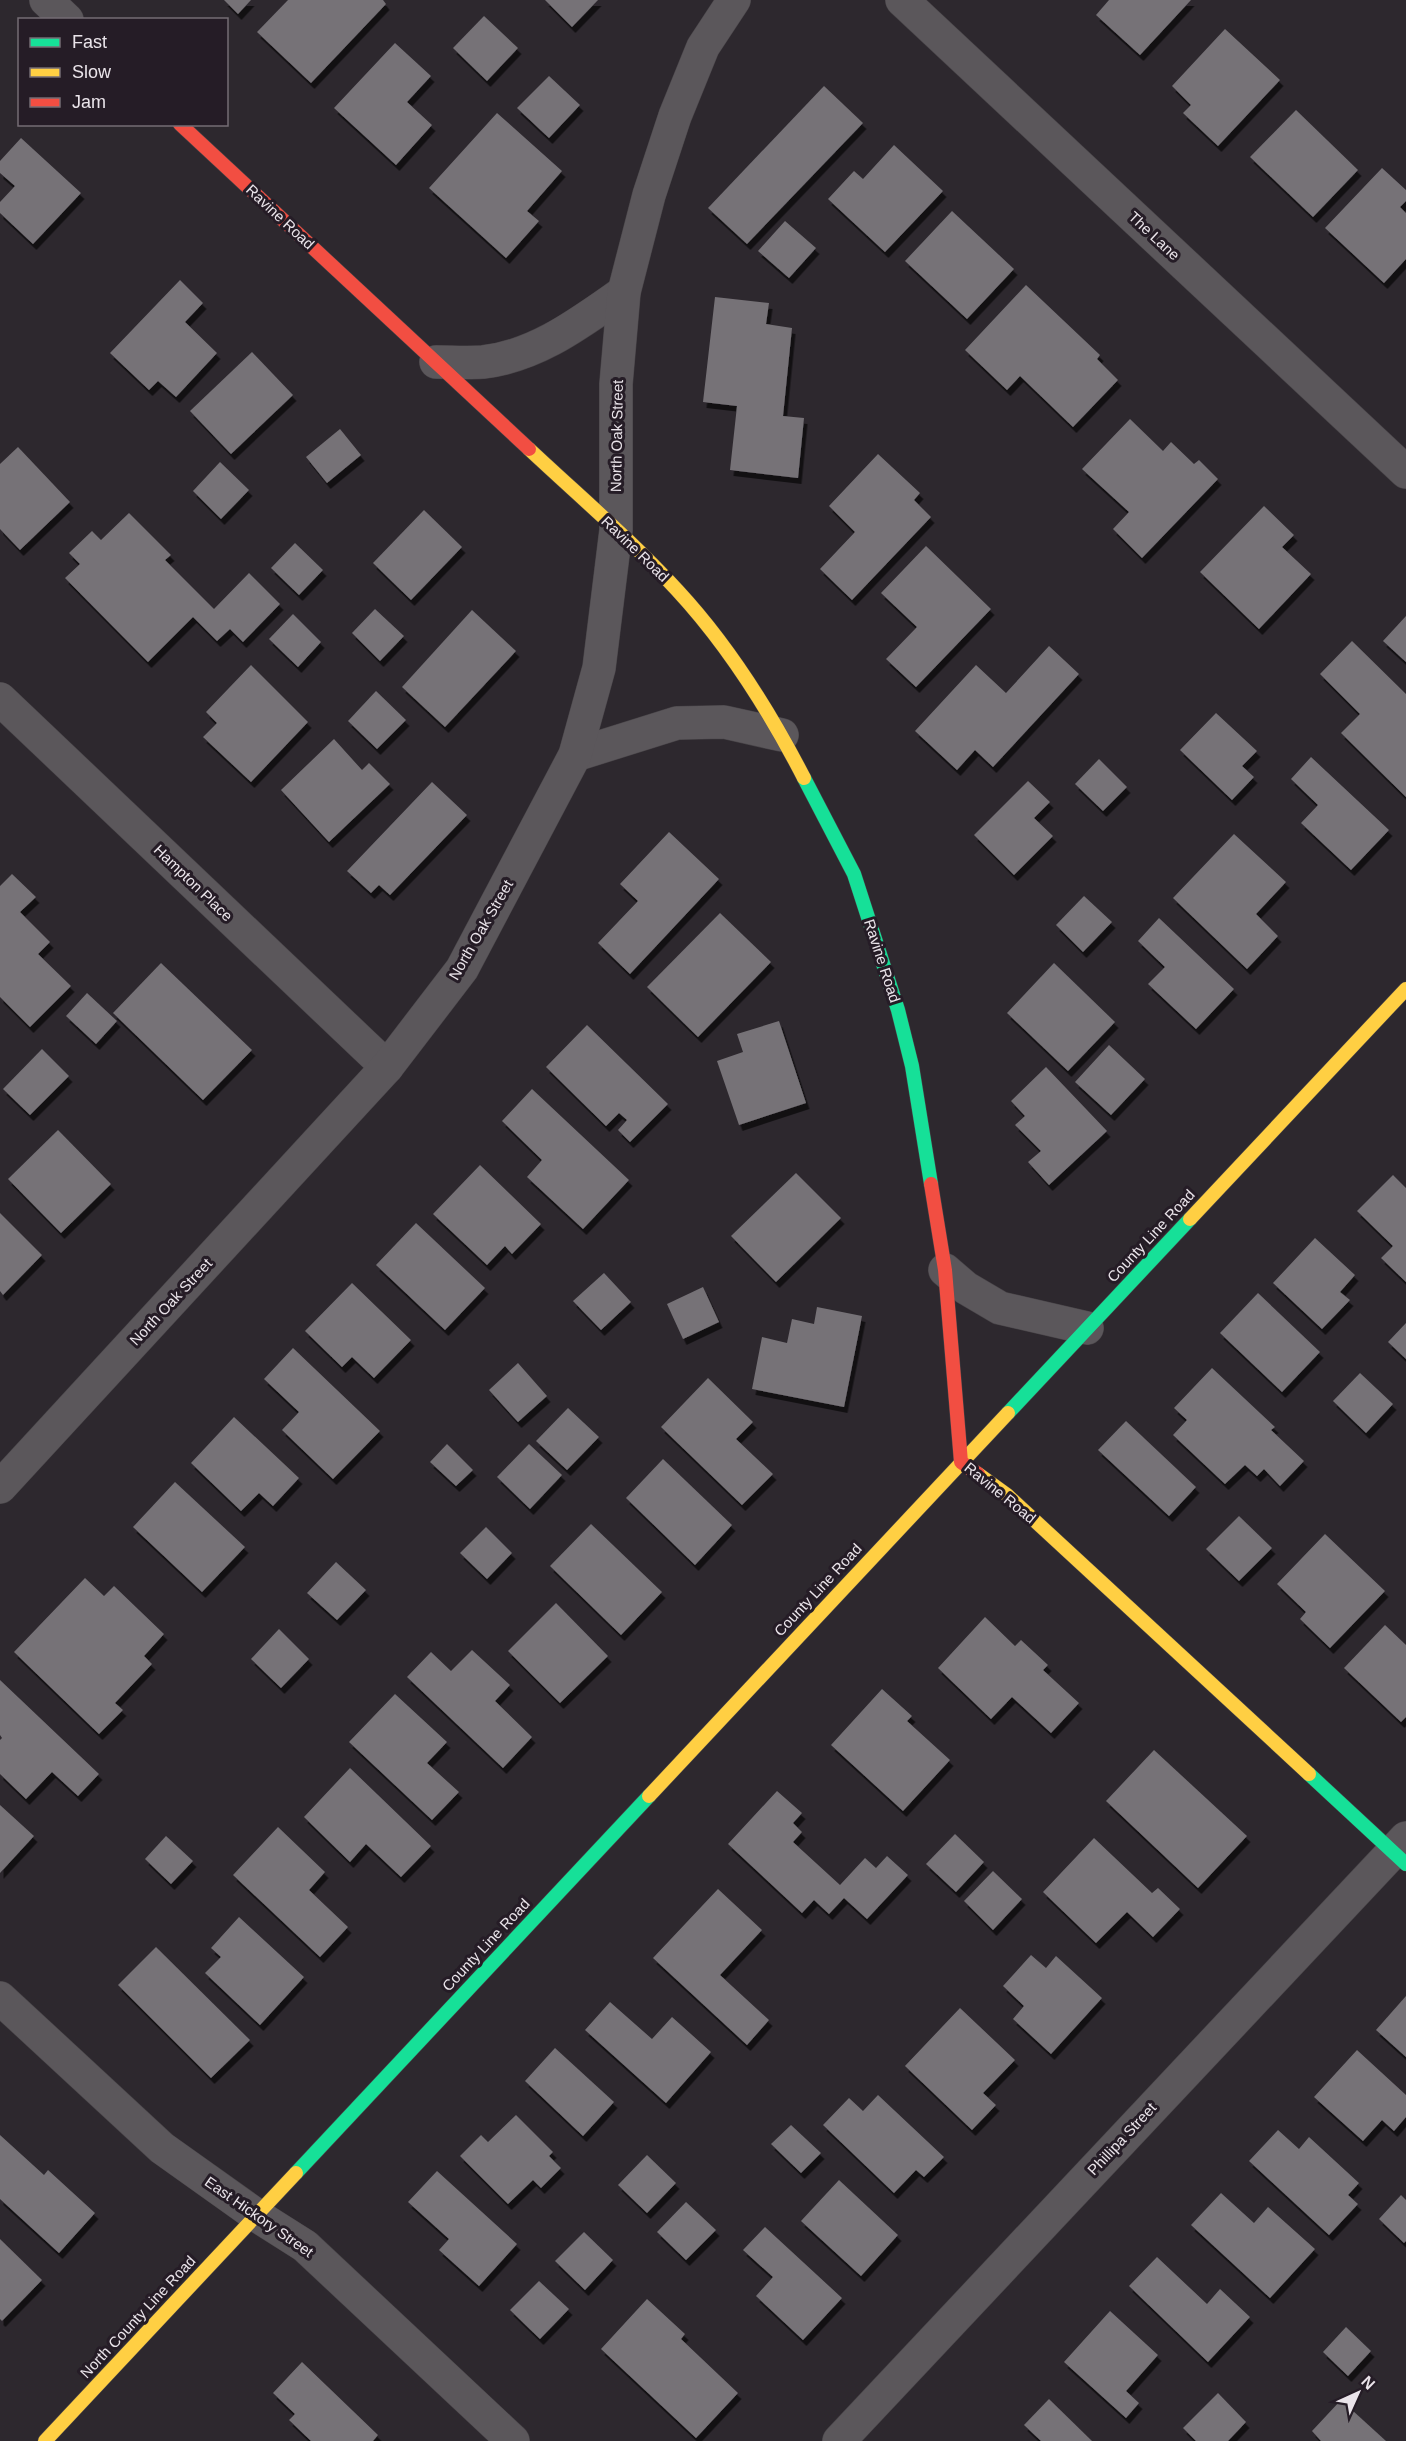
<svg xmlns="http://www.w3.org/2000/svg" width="1406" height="2441" font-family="Arial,sans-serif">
<defs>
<filter id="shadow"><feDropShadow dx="3.5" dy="6" stdDeviation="0" flood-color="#0009"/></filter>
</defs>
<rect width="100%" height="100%" fill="#2d282e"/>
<g fill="#767277" filter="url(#shadow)">
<polygon points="224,0 251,0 238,14"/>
<polygon points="288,0 383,0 386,4 311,83 257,32"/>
<polygon points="545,0 598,0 572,27"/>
<polygon points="1109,0 1191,0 1140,55 1096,15"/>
<polygon points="484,16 518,48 487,81 453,48"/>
<polygon points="1225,29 1280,80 1218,146 1183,113 1191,105 1172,86"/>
<polygon points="395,43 431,76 407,102 432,125 396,165 334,108"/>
<polygon points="549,76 580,105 549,138 517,108"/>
<polygon points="824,86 863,123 747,244 708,208"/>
<polygon points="1296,110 1358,170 1313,217 1250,157"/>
<polygon points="497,113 562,171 527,211 539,221 506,258 429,188"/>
<polygon points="21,138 81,193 33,244 0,213 0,202 15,186 0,173 0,161"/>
<polygon points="894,145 943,191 885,252 828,199 854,171 863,179"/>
<polygon points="1382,168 1406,190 1406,201 1400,207 1406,213 1406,259 1384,283 1325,228"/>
<polygon points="952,211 1014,269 967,319 905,261"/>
<polygon points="785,221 816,248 789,278 758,251"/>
<polygon points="180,280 203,303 185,322 217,353 176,397 158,381 149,390 110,353"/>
<polygon points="1026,285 1100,355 1097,359 1118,380 1073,427 1020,376 1007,390 965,350"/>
<polygon points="715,297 769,303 766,324 792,328 783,416 804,418 798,478 730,470 737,406 703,402"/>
<polygon points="252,352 293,395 231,454 190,411"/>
<polygon points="1130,419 1163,451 1171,442 1194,464 1199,460 1218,479 1142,558 1113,529 1129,512 1082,469"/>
<polygon points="340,429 361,455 327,483 306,457"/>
<polygon points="18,447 70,502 20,550 0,529 0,464"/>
<polygon points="878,454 920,493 914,500 931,517 852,600 820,569 855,532 829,506"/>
<polygon points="220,462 249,490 221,519 193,491"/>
<polygon points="1264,506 1294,535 1282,547 1311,574 1259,629 1200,572"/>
<polygon points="424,510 462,547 411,600 373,563"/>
<polygon points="129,513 171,555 165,560 214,609 249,573 280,604 243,642 230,629 217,641 193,617 148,662 65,578 80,564 69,553 92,531 101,540"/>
<polygon points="295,543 323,570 299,595 271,568"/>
<polygon points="926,546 991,609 916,687 886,659 917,627 881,593"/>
<polygon points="375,609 404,636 380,661 352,633"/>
<polygon points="472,610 516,651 445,727 402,687"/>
<polygon points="293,614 321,642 298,667 269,639"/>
<polygon points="1406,616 1406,662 1383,641"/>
<polygon points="1352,641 1406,694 1406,797 1341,733 1360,714 1320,674"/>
<polygon points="1049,646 1079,674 993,767 975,750 957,770 915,731 976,665 1006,693"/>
<polygon points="251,665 308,722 251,782 203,737 217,723 206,712"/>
<polygon points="376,691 406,720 377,749 348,721"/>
<polygon points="1216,713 1257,751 1242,766 1254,777 1232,800 1180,750"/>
<polygon points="334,739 362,770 369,763 390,784 329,842 281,790"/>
<polygon points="1311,757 1389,830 1351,870 1301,823 1318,805 1291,779"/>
<polygon points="1099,759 1127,787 1103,811 1075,784"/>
<polygon points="1028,781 1050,802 1034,818 1053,836 1014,875 974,835"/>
<polygon points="432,782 467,815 390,895 379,885 371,893 347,871"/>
<polygon points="669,832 719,879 630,974 598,943 638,901 620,884"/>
<polygon points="1234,834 1286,882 1256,914 1278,936 1247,969 1173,898"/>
<polygon points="12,874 36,897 20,912 50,942 38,954 71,986 30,1027 0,997 0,886"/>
<polygon points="1084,896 1112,922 1083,952 1056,925"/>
<polygon points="720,913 771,962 698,1037 647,987"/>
<polygon points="1159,918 1234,989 1196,1029 1148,984 1165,967 1138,941"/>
<polygon points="161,963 252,1050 203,1100 113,1013"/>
<polygon points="1054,963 1115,1022 1068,1071 1007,1013"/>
<polygon points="87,993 117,1021 96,1044 66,1016"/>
<polygon points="779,1021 806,1103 739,1125 717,1061 743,1052 737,1034"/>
<polygon points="587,1025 668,1104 630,1142 618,1130 627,1120 619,1113 606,1126 546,1067"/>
<polygon points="1109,1045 1145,1079 1111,1115 1075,1082"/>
<polygon points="42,1049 69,1076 30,1115 3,1089"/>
<polygon points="1046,1067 1107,1131 1049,1185 1028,1162 1041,1151 1015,1125 1025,1116 1011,1101"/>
<polygon points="532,1089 629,1180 583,1229 527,1177 542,1160 502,1121"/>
<polygon points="58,1130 111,1184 61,1233 8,1179"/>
<polygon points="480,1165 541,1224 512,1254 505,1246 487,1265 433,1214"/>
<polygon points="796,1173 841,1218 776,1282 731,1236"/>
<polygon points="1393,1175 1406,1188 1406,1282 1381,1258 1393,1246 1357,1211"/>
<polygon points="0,1213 42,1255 3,1295 0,1291"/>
<polygon points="416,1223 485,1288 445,1330 376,1265"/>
<polygon points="1315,1238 1355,1275 1340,1292 1350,1300 1322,1329 1273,1283"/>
<polygon points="604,1273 631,1302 601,1330 573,1301"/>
<polygon points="352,1283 411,1340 374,1378 352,1357 342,1367 305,1331"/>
<polygon points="703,1287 719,1322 683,1339 667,1304"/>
<polygon points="1258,1293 1320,1352 1282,1392 1220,1333"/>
<polygon points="817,1307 862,1316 844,1407 752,1389 762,1337 787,1343 792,1319 814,1324"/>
<polygon points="1406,1323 1406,1359 1388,1342"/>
<polygon points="293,1348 380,1431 333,1479 282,1430 299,1412 264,1379"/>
<polygon points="518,1363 547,1396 518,1422 489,1390"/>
<polygon points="1212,1368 1275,1427 1271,1430 1304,1461 1280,1486 1264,1469 1257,1476 1245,1465 1225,1484 1173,1435 1187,1420 1174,1408"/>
<polygon points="1360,1373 1393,1404 1366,1433 1333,1401"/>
<polygon points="708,1378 753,1422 736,1439 773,1474 742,1505 661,1427"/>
<polygon points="568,1408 599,1437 567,1470 536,1441"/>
<polygon points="234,1417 299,1478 273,1506 259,1493 241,1511 191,1463"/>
<polygon points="1126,1421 1196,1487 1169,1516 1098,1450"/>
<polygon points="447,1444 473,1470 456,1486 430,1462"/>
<polygon points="529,1444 562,1475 530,1509 497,1477"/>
<polygon points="663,1459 732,1525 695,1565 626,1498"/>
<polygon points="175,1482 245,1547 202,1592 133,1527"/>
<polygon points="1239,1516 1272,1548 1239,1581 1206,1549"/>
<polygon points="591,1524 662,1592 621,1635 550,1566"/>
<polygon points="486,1527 512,1553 487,1579 460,1553"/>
<polygon points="1325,1534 1385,1591 1330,1648 1300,1619 1306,1612 1277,1584"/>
<polygon points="336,1562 366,1590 337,1620 307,1593"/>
<polygon points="85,1578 104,1596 114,1586 164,1634 144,1656 152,1664 115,1703 123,1710 99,1734 14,1652"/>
<polygon points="556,1603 608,1656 560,1703 508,1651"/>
<polygon points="985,1617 1015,1646 1021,1640 1048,1665 1043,1670 1079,1703 1051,1733 1012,1697 991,1719 938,1668"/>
<polygon points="1385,1625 1406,1645 1406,1717 1401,1722 1344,1668"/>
<polygon points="279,1629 309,1659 281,1688 251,1659"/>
<polygon points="472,1650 510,1685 495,1701 532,1737 503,1768 407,1677 431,1652 451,1671"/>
<polygon points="0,1680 99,1774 78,1796 52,1772 26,1799 0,1774 0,1740 2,1738 0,1735"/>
<polygon points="882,1689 912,1716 907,1721 950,1760 903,1811 831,1745"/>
<polygon points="395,1694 447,1742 427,1763 459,1792 432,1820 349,1742"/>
<polygon points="1154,1750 1247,1836 1198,1888 1106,1801"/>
<polygon points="350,1768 431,1846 401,1877 366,1844 350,1862 304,1817"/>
<polygon points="777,1791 802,1813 793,1823 802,1832 793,1842 840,1885 865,1858 876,1868 887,1856 908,1875 867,1919 844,1898 829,1914 814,1900 802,1913 728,1844"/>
<polygon points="0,1805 34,1836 0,1873"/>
<polygon points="278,1827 325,1872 309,1890 348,1927 320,1957 233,1875"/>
<polygon points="955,1834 984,1862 956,1892 926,1864"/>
<polygon points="166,1836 193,1861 171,1884 145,1859"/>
<polygon points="1094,1838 1152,1893 1158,1888 1180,1909 1153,1937 1127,1912 1096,1943 1043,1892"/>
<polygon points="993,1871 1022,1899 993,1930 964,1901"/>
<polygon points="718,1889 762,1930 720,1975 769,2020 747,2045 653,1958"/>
<polygon points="239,1917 304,1977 260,2025 205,1973 221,1957 211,1948"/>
<polygon points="156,1947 250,2040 211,2078 118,1985"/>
<polygon points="1031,1955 1046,1968 1056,1956 1102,1998 1051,2054 1013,2019 1024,2006 1003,1986"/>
<polygon points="1406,1996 1406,2057 1376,2030"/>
<polygon points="610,2002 652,2039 672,2017 711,2052 666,2103 585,2030"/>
<polygon points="960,2008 1015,2060 983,2093 996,2105 972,2130 905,2066"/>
<polygon points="555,2048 614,2102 583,2136 525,2081"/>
<polygon points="1357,2050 1406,2095 1406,2117 1394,2131 1382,2120 1363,2141 1314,2097"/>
<polygon points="878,2095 944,2157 924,2177 916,2170 894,2193 823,2125 849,2098 863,2111"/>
<polygon points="516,2115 553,2152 549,2156 561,2168 541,2188 533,2180 508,2204 460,2156 481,2135 488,2142"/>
<polygon points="791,2125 821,2153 801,2173 771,2144"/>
<polygon points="1278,2130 1299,2149 1309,2137 1359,2183 1348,2195 1358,2204 1329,2235 1249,2161"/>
<polygon points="0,2135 44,2175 48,2170 95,2213 59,2253 0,2199"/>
<polygon points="647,2155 676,2183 647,2213 618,2185"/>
<polygon points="437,2171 517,2244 479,2286 439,2250 449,2239 408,2202"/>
<polygon points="839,2180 898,2235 861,2276 801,2221"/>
<polygon points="1221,2193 1254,2223 1268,2207 1315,2249 1270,2298 1191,2225"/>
<polygon points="1401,2195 1406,2200 1406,2241 1404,2243 1379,2219"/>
<polygon points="686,2202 716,2230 686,2260 657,2232"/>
<polygon points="765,2227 842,2298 803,2340 756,2296 773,2277 743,2250"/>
<polygon points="584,2232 613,2260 585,2290 555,2261"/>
<polygon points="0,2239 42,2280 2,2321 0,2319"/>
<polygon points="1157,2257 1207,2304 1220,2289 1250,2317 1208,2362 1129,2286"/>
<polygon points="539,2281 569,2309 540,2339 510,2310"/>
<polygon points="647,2299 685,2334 681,2339 738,2393 696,2438 601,2349"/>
<polygon points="1110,2311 1158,2355 1126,2391 1139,2403 1126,2418 1064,2362"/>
<polygon points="1346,2327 1371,2351 1348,2376 1323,2352"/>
<polygon points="302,2362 378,2435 373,2441 311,2441 289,2420 295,2414 273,2393"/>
<polygon points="1218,2393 1246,2422 1228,2441 1196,2441 1183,2428"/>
<polygon points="1049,2399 1092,2441 1041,2441 1024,2425"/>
<polygon points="1341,2400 1386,2441 1321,2441 1312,2431"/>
</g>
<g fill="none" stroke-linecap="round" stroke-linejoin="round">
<g stroke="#484448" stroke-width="34">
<g id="street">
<polyline points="46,0 67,20"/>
<polyline points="902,0 1406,472"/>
<path d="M436 362C451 362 467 363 483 362 537 356 581 322 624 292"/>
<polyline points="0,699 387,1067"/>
<polyline points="575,755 677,723 724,722 782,735"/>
<polyline points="945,1270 966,1288 1000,1308 1087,1328"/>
<polyline points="0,1487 387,1067 462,969 575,755 599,668 616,530 616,384 624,292 649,195 675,116 703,47 734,0"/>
<polyline points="0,1998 162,2148 256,2215 305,2246 513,2441"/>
<polyline points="839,2441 1406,1838"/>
</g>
</g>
<g stroke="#484448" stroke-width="15">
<g id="fast">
<polyline points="804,778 854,874 898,1010 912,1066 931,1184"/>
<polyline points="1008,1413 1190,1219"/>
<polyline points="1309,1774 1406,1864"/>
<polyline points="296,2173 649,1796"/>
</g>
</g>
<g stroke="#484448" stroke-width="15">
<g id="slow">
<path d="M529 449C578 495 631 540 677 590 728 645 770 712 804 778"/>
<polyline points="1190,1219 1406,989"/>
<polyline points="978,1474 1007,1495 1309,1774"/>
<polyline points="649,1796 1008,1413"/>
<polyline points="45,2441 296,2173"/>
</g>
</g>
<g stroke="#484448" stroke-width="15">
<g id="jam">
<polyline points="180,124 529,449"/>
<polyline points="931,1184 945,1270 961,1462 978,1474"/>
</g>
</g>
<use href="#street" stroke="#5b575b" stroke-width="33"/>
<use href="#fast" stroke="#16e098" stroke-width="14"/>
<use href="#slow" stroke="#ffcf43" stroke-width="14"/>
<use href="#jam" stroke="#f24e42" stroke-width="14"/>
</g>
<g text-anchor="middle" stroke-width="6" stroke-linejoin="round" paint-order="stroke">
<g font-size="15" fill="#eae4ea" stroke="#251c26">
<text transform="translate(280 217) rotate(43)" y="5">Ravine Road</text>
<text transform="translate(1154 236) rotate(43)" y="5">The Lane</text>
<text transform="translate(617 436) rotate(-89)" y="5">North Oak Street</text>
<text transform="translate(635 549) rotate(44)" y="5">Ravine Road</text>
<text transform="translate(193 883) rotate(44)" y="5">Hampton Place</text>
<text transform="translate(481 930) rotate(-60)" y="5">North Oak Street</text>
<text transform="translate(882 961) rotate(72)" y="5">Ravine Road</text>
<text transform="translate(1151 1236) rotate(-47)" y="5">County Line Road</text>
<text transform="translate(171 1302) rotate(-47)" y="5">North Oak Street</text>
<text transform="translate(1000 1493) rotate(39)" y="5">Ravine Road</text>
<text transform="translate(818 1590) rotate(-47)" y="5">County Line Road</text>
<text transform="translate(486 1945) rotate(-47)" y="5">County Line Road</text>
<text transform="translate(1122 2139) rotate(-47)" y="5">Phillipa Street</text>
<text transform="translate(259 2217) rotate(35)" y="5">East Hickory Street</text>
<text transform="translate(138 2317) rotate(-47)" y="5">North County Line Road</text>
</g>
</g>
<rect x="18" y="18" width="210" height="108" fill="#251c26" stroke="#746c74" stroke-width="1.5"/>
<rect x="30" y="38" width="30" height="9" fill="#16e098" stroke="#746c74" stroke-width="1.5"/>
<text x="72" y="48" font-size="18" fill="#eae4ea">Fast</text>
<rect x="30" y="68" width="30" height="9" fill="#ffcf43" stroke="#746c74" stroke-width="1.5"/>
<text x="72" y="78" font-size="18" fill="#eae4ea">Slow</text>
<rect x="30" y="98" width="30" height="9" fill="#f24e42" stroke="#746c74" stroke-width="1.5"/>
<text x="72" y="108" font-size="18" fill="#eae4ea">Jam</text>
<g transform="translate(1358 2393) rotate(45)" stroke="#251c26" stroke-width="4.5" paint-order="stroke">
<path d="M0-4.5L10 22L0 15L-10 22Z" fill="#eae4ea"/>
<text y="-9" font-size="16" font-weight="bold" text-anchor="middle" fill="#eae4ea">N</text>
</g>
</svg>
